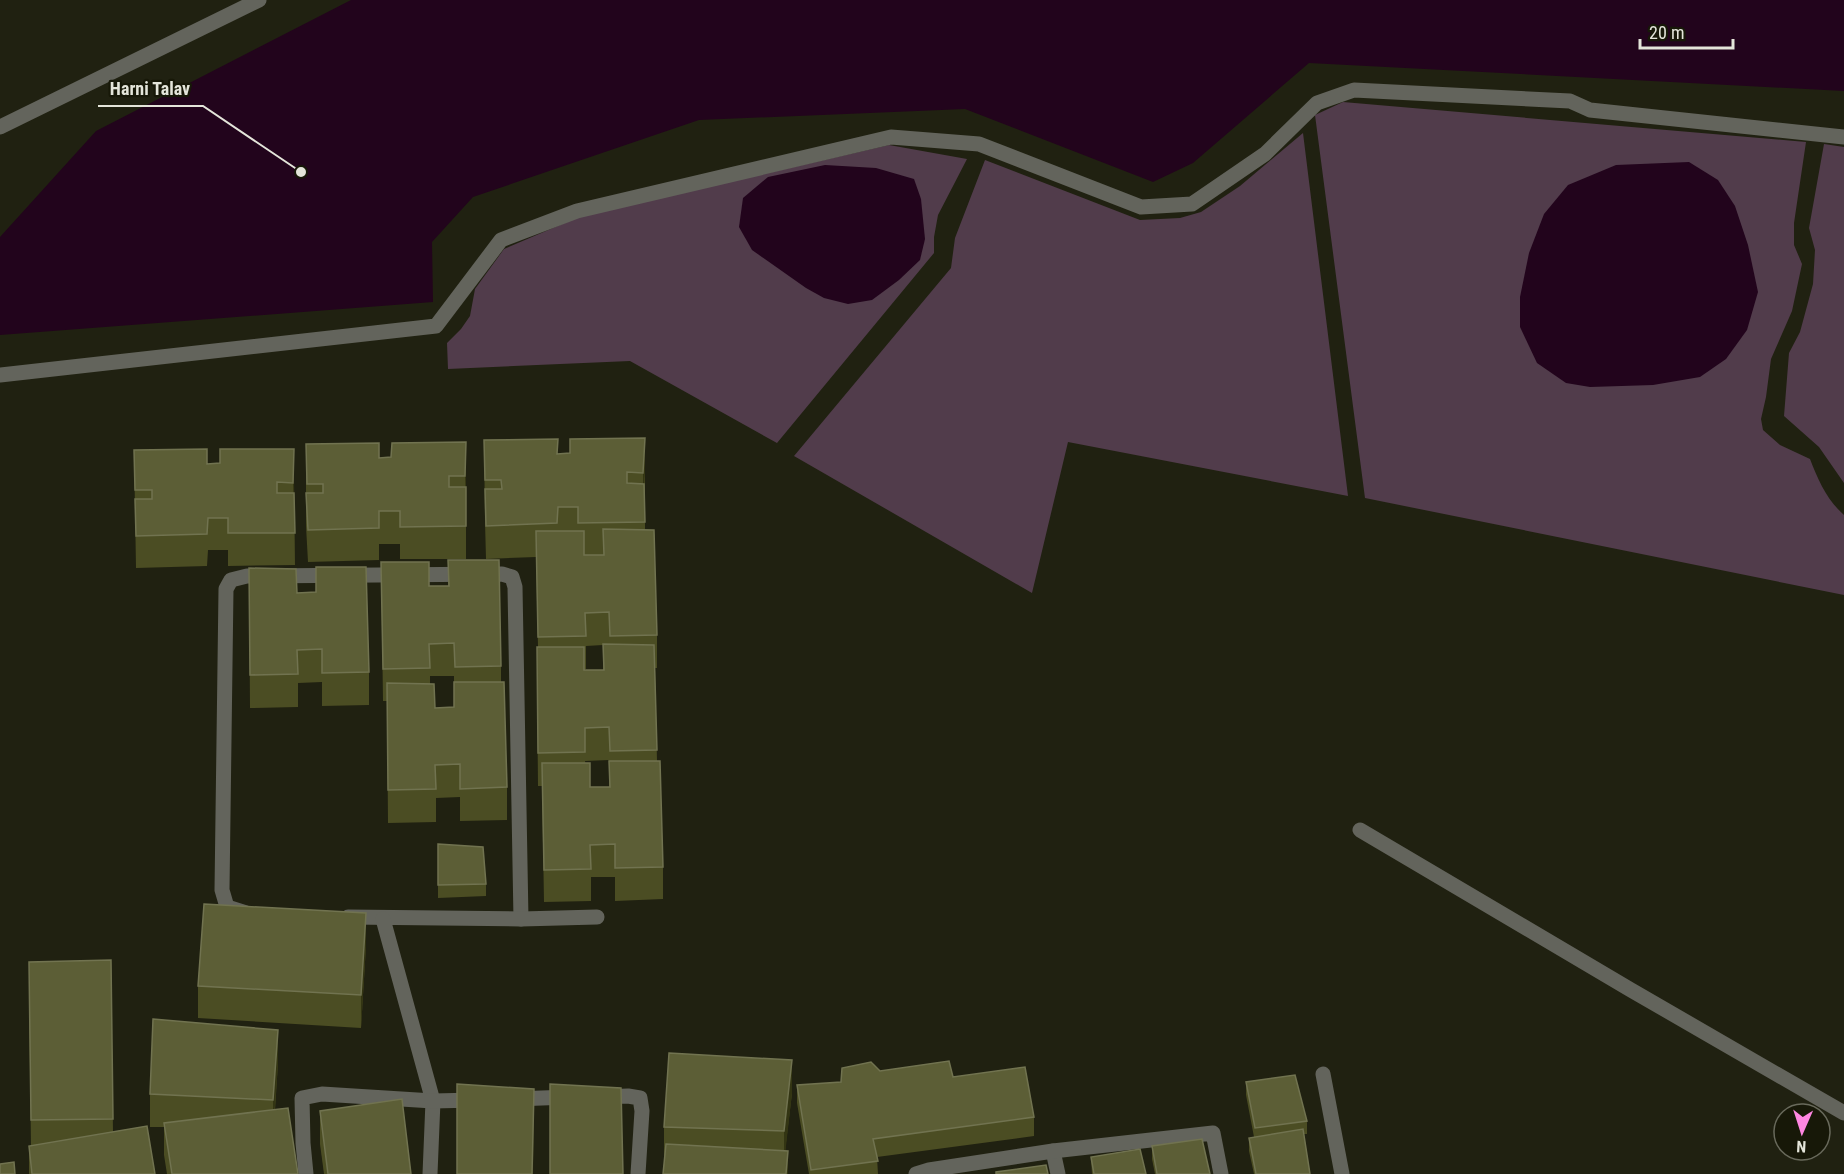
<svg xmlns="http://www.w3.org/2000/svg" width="1844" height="1174" font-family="'Roboto Condensed',sans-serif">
<rect width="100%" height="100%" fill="#202111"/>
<g fill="#513c4b">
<path d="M1343 102 1806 142 1794 223V245L1802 264 1792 311 1771 359 1766 397 1761 419 1763 430 1780 445 1810 459C1818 480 1827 500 1844 515V595L1365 498 1315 115Z"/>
<polygon points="1303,133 1348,496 1068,442 1032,593 794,456 951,268 955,238 985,160 1140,220 1180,218 1201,212 1240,186"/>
<polygon points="1824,144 1844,147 1844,483 1819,447 1784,416 1789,353 1800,332 1813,284 1815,250 1809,228"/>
<polygon points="889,145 967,159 938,215 934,237 934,253 777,443 630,361 448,369 447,343 461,329 470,316 475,289 504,249 581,216"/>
</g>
<g fill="#22041c">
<polygon points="351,0 1844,0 1844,91 1309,63 1193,163 1153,182 965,109 699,120 473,197 432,242 433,302 0,335 0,237 96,131"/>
<polygon points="1689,162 1718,180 1735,206 1748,245 1758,292 1747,330 1726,359 1700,377 1653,385 1590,387 1566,383 1537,363 1520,327 1520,297 1529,253 1544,214 1568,185 1616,165"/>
<polygon points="825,165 876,168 914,179 921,199 925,239 920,260 899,280 872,300 848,304 824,298 806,288 752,250 739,227 743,198 768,177"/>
</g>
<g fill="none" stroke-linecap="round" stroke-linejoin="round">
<g stroke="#63645c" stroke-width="15">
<polyline points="0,127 259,0"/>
<polyline points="0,375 436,326 501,240 577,211 891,137 979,144 1141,207 1192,204 1265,154 1317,103 1354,90 1570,101 1590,110 1844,137"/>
<polyline points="1360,830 1631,990 1844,1113"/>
<polyline points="246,913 227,907 222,890 226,589 231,580 247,576 502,574 512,577 515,587 521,919"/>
<polyline points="348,917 521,919 597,917"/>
<polyline points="383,919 433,1101 430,1174"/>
<polyline points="1323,1074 1342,1174"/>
<polyline points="602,1097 628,1096 640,1098 642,1111 638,1174"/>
<polyline points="515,1099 569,1097"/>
<polyline points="1053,1151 1058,1174"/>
<polyline points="306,1174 303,1143 302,1098 322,1094 433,1101 476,1100"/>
<polyline points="916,1174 929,1170 1053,1151 1213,1133 1221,1174"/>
</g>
</g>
<g fill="#4b4d23" fill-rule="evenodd">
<path d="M484 440 645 471V529L657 635V668H655L657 761 663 867V899L615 901V877H591V901L544 902 542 786H538L537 679V647H538L536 557 486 559 485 522ZM603 645V670H584V669H586V646ZM609 760V787H590L585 761Z"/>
<polygon points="306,444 466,475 466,559 400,559 400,544 379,544 379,560 308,562 306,526"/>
<polygon points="134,450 294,481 295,565 228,566 228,550 208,550 207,566 136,568"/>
<path d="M448 560 501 666V682L507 787V820L460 821V797L436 798V822L388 823 387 701H383L381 562 429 586H448ZM430 676H454V707L435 708 430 684Z"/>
<polygon points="316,567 369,672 369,705 322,706 322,682 298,683 298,707 250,708 249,568 297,593 316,592"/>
<polygon points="438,844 486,884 486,896 438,898"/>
<polygon points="366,946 361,1028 198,1018 198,986"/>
<polygon points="111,960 113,1132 155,1174 29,1174 29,1146 31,1146 29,995"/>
<polygon points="278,1063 275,1110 298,1174 167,1174 164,1155 164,1127 150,1127 150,1094"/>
<polygon points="953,1077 1034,1117 1034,1136 877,1157 878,1174 809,1174 797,1103 797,1085"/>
<polygon points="1246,1082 1307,1121 1307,1134 1304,1134 1310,1174 1254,1174 1249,1151 1249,1138 1254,1137 1246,1095"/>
<polygon points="792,1093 785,1151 788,1174 664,1159 664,1127"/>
<polygon points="320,1111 411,1174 324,1174 320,1144"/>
<polygon points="1152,1146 1210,1174 1155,1174 1152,1159"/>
<polygon points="1091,1157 1146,1174 1092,1174"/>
</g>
<g fill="#333513">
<polygon points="645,438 645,471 643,505 643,473"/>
<polygon points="466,442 466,475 465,509 465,476"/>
<polygon points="294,449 294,481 293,515 293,483"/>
<polygon points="366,913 366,946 361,1028 361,995"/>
<polygon points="278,1030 278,1063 273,1133 273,1100"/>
<polygon points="792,1060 792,1093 784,1164 784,1131"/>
<polygon points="534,1089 534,1122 533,1174 532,1174"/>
<polygon points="788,1151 788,1174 786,1174"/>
</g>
<g fill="#5c5e36" stroke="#717350" stroke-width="1.5">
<polygon points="645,438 643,473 627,472 627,483 644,484 645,522 578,523 578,507 558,507 557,523 486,526 485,489 502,489 501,480 485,480 484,440 558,439 557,454 570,453 570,439"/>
<polygon points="466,442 465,476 449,476 449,487 466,487 466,526 400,527 400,511 379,511 379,528 308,530 306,493 323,493 323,484 307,484 306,444 379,443 379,458 391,457 392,443"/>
<polygon points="207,449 207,464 220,463 220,449 294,449 293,483 277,482 277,493 294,493 295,533 228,533 228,518 208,518 207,534 136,536 135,499 152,499 152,490 135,490 134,450"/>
<polygon points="603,529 654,530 657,635 610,636 609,612 585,613 586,636 538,637 536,531 584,531 584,555 604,555"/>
<polygon points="448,560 499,560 501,666 455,667 454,643 429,644 430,668 383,669 381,562 429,562 429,586 449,586"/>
<polygon points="316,567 366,567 369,672 322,673 322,649 297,650 298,674 250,675 249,568 296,569 297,593 316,592"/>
<polygon points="603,644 654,645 657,750 610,751 609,727 585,728 585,752 538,753 537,647 584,647 584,670 604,670"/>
<polygon points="454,682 504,682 507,787 460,789 460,764 435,765 436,789 388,790 387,683 434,684 435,708 454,707"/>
<polygon points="609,761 660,761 663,867 615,868 615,844 590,845 591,869 544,870 542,763 590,763 590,787 610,787"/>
<polygon points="438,844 483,847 486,884 438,885"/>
<polygon points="204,904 366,913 361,995 198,986"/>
<polygon points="111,960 113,1119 31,1120 29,962"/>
<polygon points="153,1019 278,1030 273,1100 150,1094"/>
<polygon points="669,1053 792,1060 784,1131 664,1127"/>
<polygon points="949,1061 953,1077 1025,1067 1034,1117 873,1139 878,1161 811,1170 797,1085 841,1082 842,1068 871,1062 880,1071"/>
<polygon points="1295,1075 1307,1121 1255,1128 1246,1082"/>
<polygon points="457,1084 534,1089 532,1174 457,1174"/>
<polygon points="550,1084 621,1088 623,1174 550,1174"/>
<polygon points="402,1099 411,1174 328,1174 320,1111"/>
<polygon points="288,1108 298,1174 172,1174 164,1123"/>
<polygon points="147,1126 155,1174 32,1174 29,1146"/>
<polygon points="1303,1129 1310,1174 1256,1174 1249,1138"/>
<polygon points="1202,1139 1210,1174 1157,1174 1152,1146"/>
<polygon points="666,1144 788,1151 786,1174 663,1174"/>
<polygon points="1140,1149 1146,1174 1094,1174 1091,1157"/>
<polygon points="14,1162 15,1174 0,1174 0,1164"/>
<polygon points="1046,1165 1048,1174 996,1174 996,1172"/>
</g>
<path fill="none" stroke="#e4e5da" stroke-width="2" d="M301 172L203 106H98"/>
<circle fill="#e4e5da" stroke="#171808" stroke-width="2" cx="301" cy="172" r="6"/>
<g font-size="18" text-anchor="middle" font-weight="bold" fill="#e4e5da" stroke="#171808" stroke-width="4.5" stroke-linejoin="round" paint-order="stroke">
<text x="150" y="95">Harni Talav</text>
</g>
<g transform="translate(1802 1132) rotate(183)"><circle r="28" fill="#171808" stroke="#696a5c" stroke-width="1.5"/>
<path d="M0-4.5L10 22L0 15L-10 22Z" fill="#fe86e1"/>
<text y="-9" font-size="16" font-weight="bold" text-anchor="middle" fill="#e4e5da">N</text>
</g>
<path d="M1640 39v9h93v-9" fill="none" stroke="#e4e5da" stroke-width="3"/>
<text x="1649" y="39" font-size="18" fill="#e4e5da" stroke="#171808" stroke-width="4.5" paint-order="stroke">20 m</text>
</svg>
